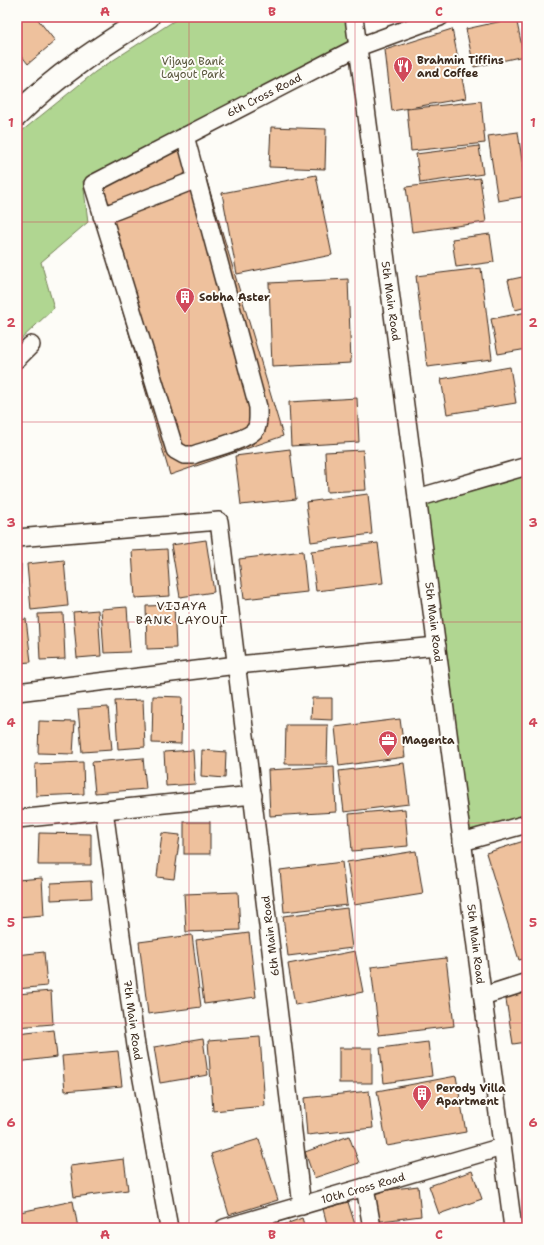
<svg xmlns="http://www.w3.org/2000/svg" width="544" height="1245" font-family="'Shantell Sans',sans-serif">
<rect width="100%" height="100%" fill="#fdfcf7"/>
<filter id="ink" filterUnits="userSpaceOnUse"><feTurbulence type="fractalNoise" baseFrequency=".025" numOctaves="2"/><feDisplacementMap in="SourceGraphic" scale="8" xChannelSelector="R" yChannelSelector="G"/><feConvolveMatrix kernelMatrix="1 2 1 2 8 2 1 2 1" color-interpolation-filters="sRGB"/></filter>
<g filter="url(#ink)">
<g fill="#b0d691" stroke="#768058">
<polygon points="180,17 346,17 350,42 83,181 88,222 41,262 54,308 17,343 17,135 95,72"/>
<polygon points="527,466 527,824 462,842 417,498"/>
</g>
<g fill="#eec19d" stroke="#3b2a1e">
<polygon points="17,17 36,17 55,41 28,64 17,50"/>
<polygon points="516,18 524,56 474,67 466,29"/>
<polygon points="452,29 466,98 392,111 385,50"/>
<polygon points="481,101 485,143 411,151 407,109"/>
<polygon points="271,127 326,129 325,169 269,167"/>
<polygon points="518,132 527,196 498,201 488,136"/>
<polygon points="195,141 283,436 170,475 88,191"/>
<polygon points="479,146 483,174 420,183 416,154"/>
<polygon points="316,175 332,255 237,274 222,193"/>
<polygon points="480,178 486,222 412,232 406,187"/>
<polygon points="490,234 494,262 456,267 452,239"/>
<polygon points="481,268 492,359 427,367 416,276"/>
<polygon points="527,276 527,307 515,310 508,280"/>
<polygon points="348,279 351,363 272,367 269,283"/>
<polygon points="527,312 527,349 498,354 491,319"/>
<polygon points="510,367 516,403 447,414 441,379"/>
<polygon points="357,398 359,442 291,446 289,402"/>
<polygon points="290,449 296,499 241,505 235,456"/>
<polygon points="363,450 366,490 327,492 325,452"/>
<polygon points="368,494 372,534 311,542 306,502"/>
<polygon points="206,540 214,592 180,597 171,545"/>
<polygon points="378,543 383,583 316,591 311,551"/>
<polygon points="167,549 170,596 135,598 132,551"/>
<polygon points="303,551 307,592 244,599 239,559"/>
<polygon points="64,560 68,606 31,610 27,564"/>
<polygon points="17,564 21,564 20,617 17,617"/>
<polygon points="174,605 176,648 147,649 146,606"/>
<polygon points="127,607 130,652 104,653 101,609"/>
<polygon points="98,610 101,656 77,658 73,612"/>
<polygon points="63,613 65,659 40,660 38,614"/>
<polygon points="26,619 31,662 17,663 17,620"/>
<polygon points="153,696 182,697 181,744 152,743"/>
<polygon points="312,698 332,698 332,720 311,719"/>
<polygon points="143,700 145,747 118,749 115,701"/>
<polygon points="108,707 112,750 82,752 78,709"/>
<polygon points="400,719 405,757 339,766 335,727"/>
<polygon points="39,721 75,722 73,754 38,753"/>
<polygon points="286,725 328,725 327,764 285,764"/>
<polygon points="193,750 195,784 166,786 164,752"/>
<polygon points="202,750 226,752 225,778 201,776"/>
<polygon points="143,758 146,789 95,793 92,762"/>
<polygon points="83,762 84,794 36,796 35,764"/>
<polygon points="404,763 409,804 344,812 339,771"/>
<polygon points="334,766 336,812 270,816 268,770"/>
<polygon points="405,809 408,846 352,851 349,814"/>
<rect x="184" y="822" width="26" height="32"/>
<polygon points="39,833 91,834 91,865 38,865"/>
<polygon points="162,833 180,835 174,879 157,877"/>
<polygon points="527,840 527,958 519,960 486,853"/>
<polygon points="416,851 423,894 354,905 347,862"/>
<polygon points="342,862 347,905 284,912 280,870"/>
<polygon points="42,878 44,915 17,917 17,880"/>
<polygon points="91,881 92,898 51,900 51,883"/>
<polygon points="238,892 240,930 186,932 184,894"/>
<polygon points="347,908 352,948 288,956 283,916"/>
<polygon points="249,933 256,997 204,1004 196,940"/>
<polygon points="192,935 201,1007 148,1014 139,942"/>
<polygon points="355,951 363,992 295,1005 288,964"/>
<polygon points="44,952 47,986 17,989 17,955"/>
<polygon points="446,958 454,1026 379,1035 371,967"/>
<polygon points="527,990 527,1042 513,1044 505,993"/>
<polygon points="51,991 53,1024 17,1027 17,994"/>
<polygon points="54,1030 57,1057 17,1062 17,1034"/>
<polygon points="260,1037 265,1106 213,1111 208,1041"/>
<polygon points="203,1039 208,1075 160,1083 154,1047"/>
<polygon points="428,1042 432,1076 384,1083 380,1048"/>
<rect x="339" y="1048" width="33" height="35"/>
<polygon points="118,1051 122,1086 65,1091 62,1056"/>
<polygon points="456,1076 466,1132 387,1146 377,1091"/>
<polygon points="369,1091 373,1128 307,1135 304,1098"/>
<polygon points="349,1136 359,1163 314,1178 305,1152"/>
<polygon points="259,1139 278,1200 229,1215 211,1154"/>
<polygon points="124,1159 128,1190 74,1197 70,1166"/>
<polygon points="472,1171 482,1199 439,1214 429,1186"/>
<polygon points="418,1186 421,1216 374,1222 371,1192"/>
<polygon points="73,1201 78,1228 24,1228 20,1212"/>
<polygon points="348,1202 356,1228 328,1228 323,1209"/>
<polygon points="302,1218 305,1228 275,1228"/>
</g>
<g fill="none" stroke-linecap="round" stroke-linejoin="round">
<g stroke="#3b2a1e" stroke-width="20">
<g id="street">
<polyline points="354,17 513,1228"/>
<path d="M185 136 258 407C258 414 259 423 256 429 249 440 206 450 193 455H184L175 450 93 184 358 47 440 17"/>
<polyline points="102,216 197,179"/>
<polyline points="17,359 31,345"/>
<polyline points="417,498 527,466"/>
<polyline points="17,538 219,521 302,1206"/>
<polyline points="17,692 237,665 437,646"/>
<polyline points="104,810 136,1046 169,1228"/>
<polyline points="17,819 253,795"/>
<polyline points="462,842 527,824"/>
<polyline points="483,996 527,982"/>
<polyline points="365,1187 372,1228"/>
<polyline points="224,1228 502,1147"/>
</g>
</g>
<g stroke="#3b2a1e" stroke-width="25">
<path id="secondary" d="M17 115C55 76 102 46 148 17"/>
</g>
<use href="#street" stroke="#fdfcf7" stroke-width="17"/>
<use href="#secondary" stroke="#fdfcf7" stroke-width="22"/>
</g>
</g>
<path fill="none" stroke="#d1495b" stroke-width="1" stroke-opacity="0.55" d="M189 17V1228M355 17V1228M17 222H527M17 422H527M17 622H527M17 823H527M17 1023H527"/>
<defs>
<g id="restaurant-pin" transform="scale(1)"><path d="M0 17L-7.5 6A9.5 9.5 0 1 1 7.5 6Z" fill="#d1495b" stroke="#fdfcf7"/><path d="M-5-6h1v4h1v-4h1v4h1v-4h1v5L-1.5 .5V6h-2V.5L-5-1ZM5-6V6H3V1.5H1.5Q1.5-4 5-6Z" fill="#fff"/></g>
<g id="building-pin" transform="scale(1)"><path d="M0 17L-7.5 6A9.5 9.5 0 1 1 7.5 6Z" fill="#d1495b" stroke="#fdfcf7"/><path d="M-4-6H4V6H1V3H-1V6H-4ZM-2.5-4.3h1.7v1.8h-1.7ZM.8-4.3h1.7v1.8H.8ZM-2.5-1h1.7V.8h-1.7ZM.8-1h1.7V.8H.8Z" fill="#fff"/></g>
<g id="office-pin" transform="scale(1)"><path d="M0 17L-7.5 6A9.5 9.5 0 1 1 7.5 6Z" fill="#d1495b" stroke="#fdfcf7"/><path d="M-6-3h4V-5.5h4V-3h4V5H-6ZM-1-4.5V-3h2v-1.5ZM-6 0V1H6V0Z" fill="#fff"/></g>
</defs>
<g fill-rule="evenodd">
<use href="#restaurant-pin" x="403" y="66"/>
<use href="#building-pin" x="185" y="297"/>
<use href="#office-pin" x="388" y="740"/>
<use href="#building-pin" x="422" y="1094"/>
</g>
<g text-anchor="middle" stroke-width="4" stroke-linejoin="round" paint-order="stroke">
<g font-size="11" font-weight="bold" fill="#3b2a1e" stroke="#fdfcf7" text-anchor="start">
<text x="417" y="64">Brahmin Tiffins<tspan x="417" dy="13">and Coffee</tspan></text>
<text x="199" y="301">Sobha Aster</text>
<text x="402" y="744">Magenta</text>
<text x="436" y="1092">Perody Villa<tspan x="436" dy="13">Apartment</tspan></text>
</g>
<g font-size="11" fill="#58553b" stroke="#fdfcf7">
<text x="193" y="65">Vijaya Bank<tspan x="193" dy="13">Layout Park</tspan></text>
</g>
<g font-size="11" fill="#3b2a1e" stroke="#fdfcf7">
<text transform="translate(264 95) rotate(-27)" y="4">6th Cross Road</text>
<text transform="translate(391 301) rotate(82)" y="4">5th Main Road</text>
<text transform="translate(434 622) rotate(83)" y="4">5th Main Road</text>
<text transform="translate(270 936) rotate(-97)" y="4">6th Main Road</text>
<text transform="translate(476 944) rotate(83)" y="4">5th Main Road</text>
<text transform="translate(133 1020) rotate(82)" y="4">7th Main Road</text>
<text transform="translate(363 1188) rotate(-16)" y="4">10th Cross Road</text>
</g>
<g font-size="12" letter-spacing="1" fill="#3b2a1e" stroke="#fdfcf7">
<text x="182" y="610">VIJAYA<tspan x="182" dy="14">BANK LAYOUT</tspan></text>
</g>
</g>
<rect width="544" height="1245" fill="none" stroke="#fdfcf7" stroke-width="44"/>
<rect x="22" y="22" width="500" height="1201" fill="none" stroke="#d1495b" stroke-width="1.5"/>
<g font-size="13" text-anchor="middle" font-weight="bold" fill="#d1495b">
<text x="105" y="16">A</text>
<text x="272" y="16">B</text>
<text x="439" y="16">C</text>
<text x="11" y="127">1</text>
<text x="533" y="127">1</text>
<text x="11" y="327">2</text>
<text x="533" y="327">2</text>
<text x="11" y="527">3</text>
<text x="533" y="527">3</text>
<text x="11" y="727">4</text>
<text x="533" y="727">4</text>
<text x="11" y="927">5</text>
<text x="533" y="927">5</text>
<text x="11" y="1127">6</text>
<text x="533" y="1127">6</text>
<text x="105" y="1239">A</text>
<text x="272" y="1239">B</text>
<text x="439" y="1239">C</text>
</g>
</svg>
